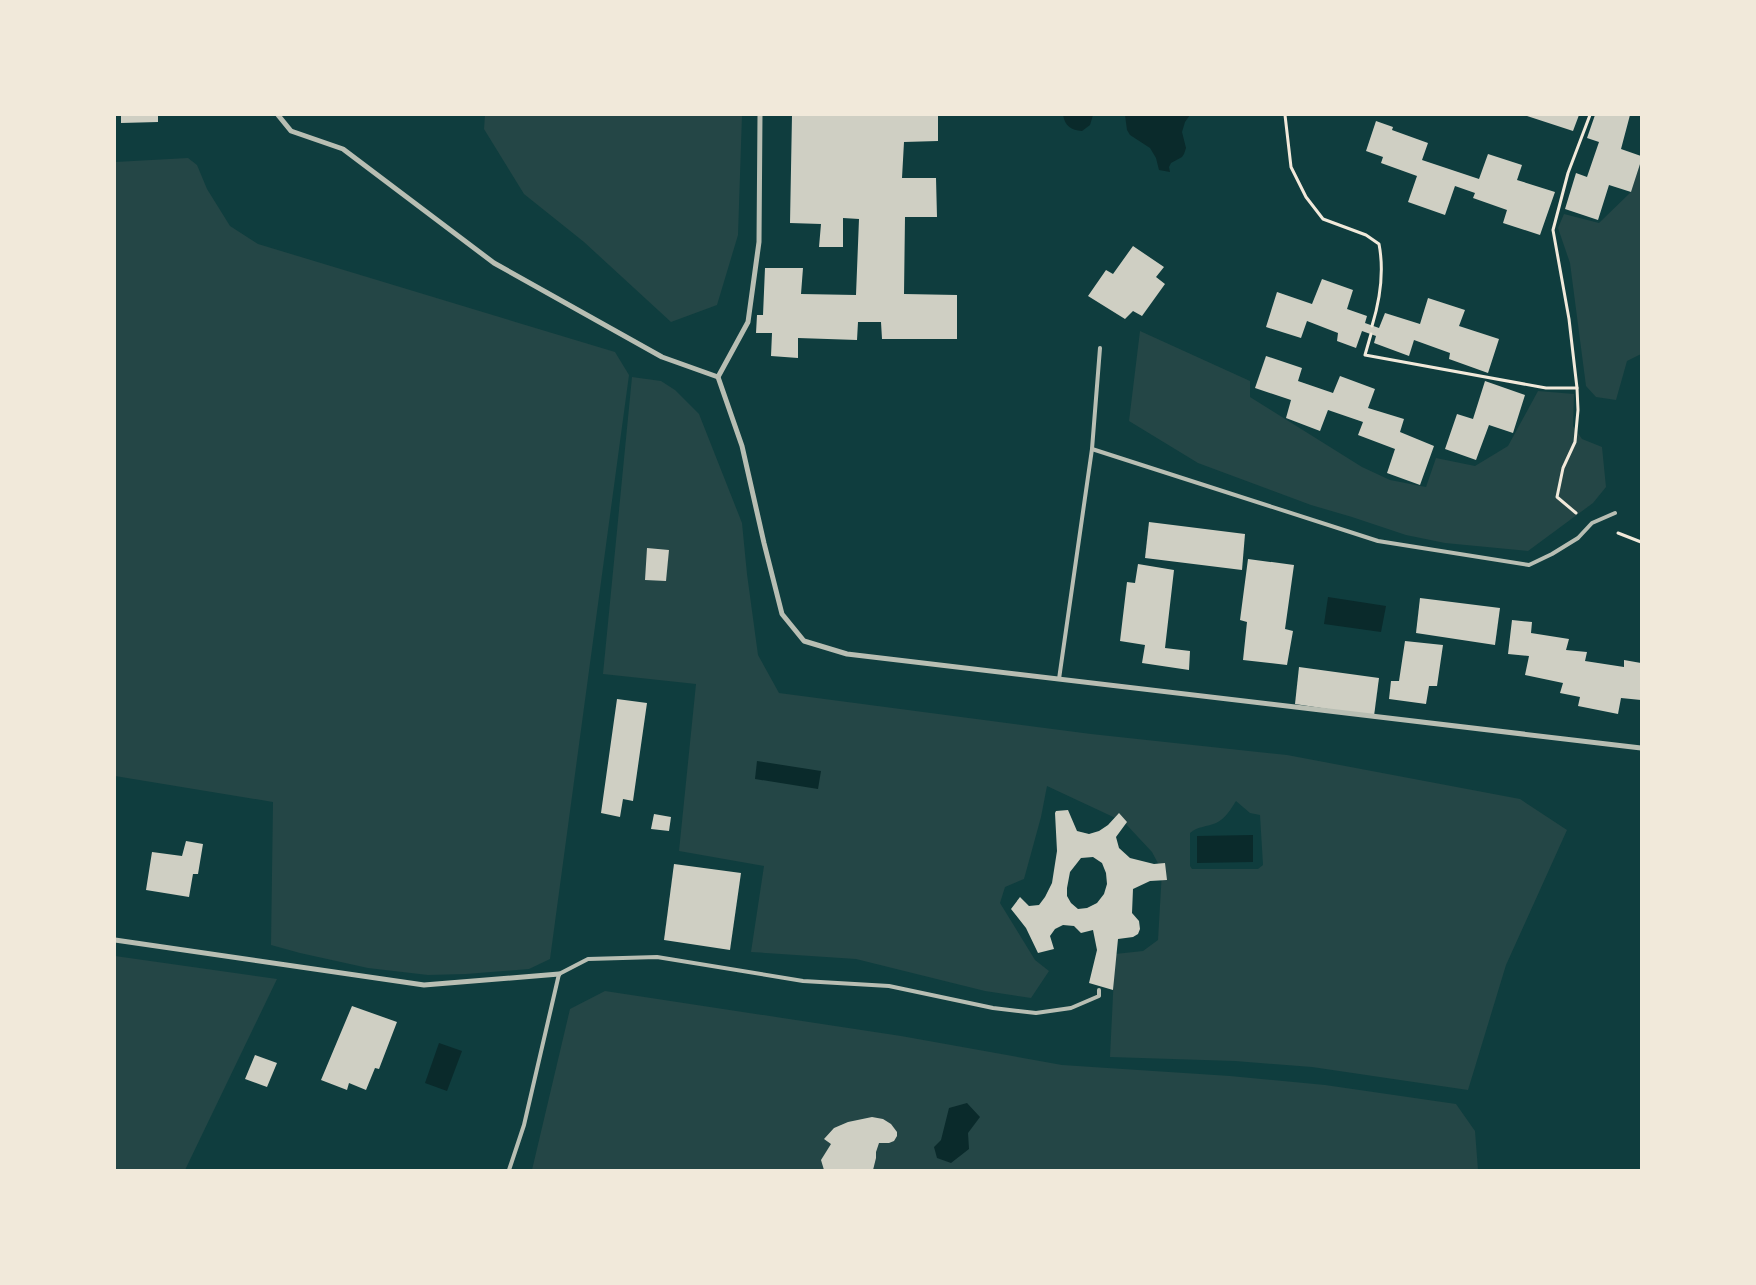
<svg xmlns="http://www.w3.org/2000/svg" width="1756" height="1285" font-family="'Space Grotesk',sans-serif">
<rect width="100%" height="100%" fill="#0f3d3e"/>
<g fill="#244646" fill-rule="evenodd">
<polygon points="485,115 742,115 738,235 717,305 671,322 584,242 524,194 484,129"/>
<polygon points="188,158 197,165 207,189 230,226 258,244 615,352 629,375 550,959 529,969 466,974 428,975 368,968 300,953 271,945 273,802 115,776 115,162"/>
<polygon points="1641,161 1641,354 1627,361 1616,400 1596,397 1586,386 1570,263 1558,228 1564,214 1599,223 1631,192"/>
<polygon points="1140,331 1250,381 1250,397 1362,467 1390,480 1426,487 1436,458 1475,466 1508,446 1538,391 1574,394 1573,426 1582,439 1602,447 1606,487 1593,503 1528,551 1445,543 1406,535 1352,517 1311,505 1198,463 1129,421"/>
<path d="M632 377 661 381 675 390 699 414 742 523 747 574 758 655 779 693 1091 734 1287 755 1520 799 1567 830 1506 965 1468 1090 1312 1067 1235 1061 1110 1057 1115 954 1143 951 1158 940 1162 871 1152 852 1124 822 1047 786 1041 817 1024 879 1005 887 1000 903 1035 960 1049 971 1031 998 985 991 856 959 751 952 764 866 679 851 696 684 603 674ZM1236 801 1250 813 1260 815 1263 865 1258 869H1192L1190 866V833C1198 826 1207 827 1216 823 1225 819 1231 809 1236 801Z"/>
<polygon points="115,956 277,979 185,1170 115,1170"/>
<polygon points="605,991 901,1036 1062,1065 1230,1076 1325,1085 1456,1104 1475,1131 1478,1170 532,1170 570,1009"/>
</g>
<g fill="#0a2a2b">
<path d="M1063 115H1093L1090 125 1082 131C1071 130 1065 126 1063 115Z"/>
<polygon points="1125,115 1190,115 1185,122 1182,132 1186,148 1184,154 1182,157 1171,163 1169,167 1170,172 1159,170 1156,158 1150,148 1130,135 1127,130"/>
<polygon points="1328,597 1386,606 1381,632 1324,624"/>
<polygon points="757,761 821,771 818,789 755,779"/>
<polygon points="1253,835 1253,862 1197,863 1197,836"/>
<polygon points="439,1043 462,1051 447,1091 425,1083"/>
<polygon points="967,1103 980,1117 968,1133 969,1149 951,1163 937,1158 934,1147 941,1140 949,1108"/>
</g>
<g fill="#cfcfc3" fill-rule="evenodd">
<polygon points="121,115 158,115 158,122 121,123"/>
<polygon points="792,115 938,115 938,141 904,142 902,178 936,178 937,217 905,217 904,294 957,295 957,339 882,339 881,322 858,322 857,340 798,338 798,358 771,356 772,333 756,333 757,315 763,315 765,268 803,268 801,294 856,295 859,219 843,218 843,247 819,247 821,224 790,223"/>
<polygon points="1524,115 1579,115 1573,131"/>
<polygon points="1595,115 1630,115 1621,149 1641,156 1641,161 1631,192 1609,185 1598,220 1565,209 1576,173 1587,177 1599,142 1587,138"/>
<polygon points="1376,121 1393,127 1392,130 1428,143 1422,160 1479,179 1488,154 1522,165 1517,180 1555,192 1540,235 1503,223 1507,210 1473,198 1475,193 1455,186 1445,215 1408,202 1417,176 1381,163 1383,157 1366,151"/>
<polygon points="1133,246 1164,267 1156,277 1165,284 1142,316 1133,311 1125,319 1088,296 1106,270 1113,274"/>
<polygon points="1322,279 1353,290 1347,309 1367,316 1365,323 1379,328 1385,313 1420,324 1428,298 1465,310 1459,326 1499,339 1488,373 1449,359 1450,353 1414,340 1409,356 1374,343 1376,336 1362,331 1356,348 1337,341 1338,333 1307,321 1301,338 1266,327 1277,292 1312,304"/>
<polygon points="1266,356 1302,368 1298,381 1333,393 1340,376 1375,389 1368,408 1404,419 1400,432 1434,446 1420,485 1387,473 1395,449 1358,435 1363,422 1328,410 1320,431 1286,418 1291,400 1255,388"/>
<polygon points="1485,381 1525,395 1513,433 1489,425 1476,460 1445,449 1457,414 1473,419"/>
<polygon points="1149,522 1245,534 1242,570 1145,558"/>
<polygon points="647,548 669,550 666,581 645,580"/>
<polygon points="1248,559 1294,565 1285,629 1293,631 1287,665 1243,660 1247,622 1240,620"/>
<polygon points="1138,564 1174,570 1165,648 1190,651 1189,670 1142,663 1145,645 1120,641 1127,582 1135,583"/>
<polygon points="1420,598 1500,608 1495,645 1416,633"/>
<polygon points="1512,620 1532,622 1531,633 1569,639 1566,650 1587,652 1585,661 1624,667 1624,660 1641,663 1641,700 1621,698 1618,714 1578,706 1580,697 1560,693 1563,683 1525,675 1529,656 1508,654"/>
<polygon points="1405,641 1443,645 1437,686 1429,686 1426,704 1389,699 1391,681 1399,681"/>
<polygon points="1299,667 1379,678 1374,716 1295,704"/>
<polygon points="617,699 647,703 633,801 623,799 620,817 601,813"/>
<path d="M1068 810 1077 831 1089 834 1099 831 1108 825 1119 813 1127 822 1116 837 1119 848 1130 858 1154 864 1165 863 1167 880 1150 881 1133 889 1132 913 1139 921 1140 929 1138 934 1133 937 1118 939 1113 990 1089 983 1097 950 1093 930 1081 933 1074 926 1063 925 1055 929 1050 936 1054 949 1038 953 1026 928 1011 909 1020 897 1029 906 1039 905 1045 897 1052 883 1057 851 1055 813 1056 811ZM1093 857 1102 863 1106 873 1107 884 1104 894 1097 903 1087 908 1078 909 1071 903 1067 896V888L1070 872 1081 858Z"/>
<polygon points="654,814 671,817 669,831 651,829"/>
<polygon points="186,841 203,844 198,874 193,874 189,897 146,890 152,852 182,856"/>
<polygon points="674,864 741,873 730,950 664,940"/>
<polygon points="352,1006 397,1022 379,1069 375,1068 366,1090 349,1083 347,1090 321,1080"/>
<polygon points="255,1055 277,1063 267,1087 245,1079"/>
<polygon points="872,1117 883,1119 891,1124 897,1132 897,1136 894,1141 889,1143 879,1143 876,1152 876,1158 873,1170 824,1170 821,1160 831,1144 824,1139 834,1128 848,1122"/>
</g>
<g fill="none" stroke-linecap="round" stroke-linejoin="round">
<g stroke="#f1e9da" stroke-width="3">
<path d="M1285 115 1291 167 1306 197 1323 219 1366 235 1379 244C1384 270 1380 300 1372 326"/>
<polyline points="1371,334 1365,355 1546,388 1577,388 1569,319 1553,230 1568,173 1590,115"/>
<polyline points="1576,513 1557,497 1563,468 1575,442 1578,410 1577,388"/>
<polyline points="1618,533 1641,542"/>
</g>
<g stroke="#b8beb3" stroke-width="4">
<polyline points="1092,449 1378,541 1529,565 1552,554 1578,538 1592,523 1615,513"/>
<polyline points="1059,679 1092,449 1100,348"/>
<polyline points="509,1170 524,1125 559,974 588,959 657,957 803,981 889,986 993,1008 1036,1013 1071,1008 1099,996 1099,990"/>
</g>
<g stroke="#b8beb3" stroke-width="5">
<polyline points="278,115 291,131 343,149 494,263 662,357 718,377 748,322 759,242 760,115"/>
<polyline points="718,377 742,446 764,543 782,614 804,641 847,654 1641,748"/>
<polyline points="115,940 424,985 559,974"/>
</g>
</g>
<rect width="1756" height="1285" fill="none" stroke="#f1e9da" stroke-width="232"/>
</svg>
